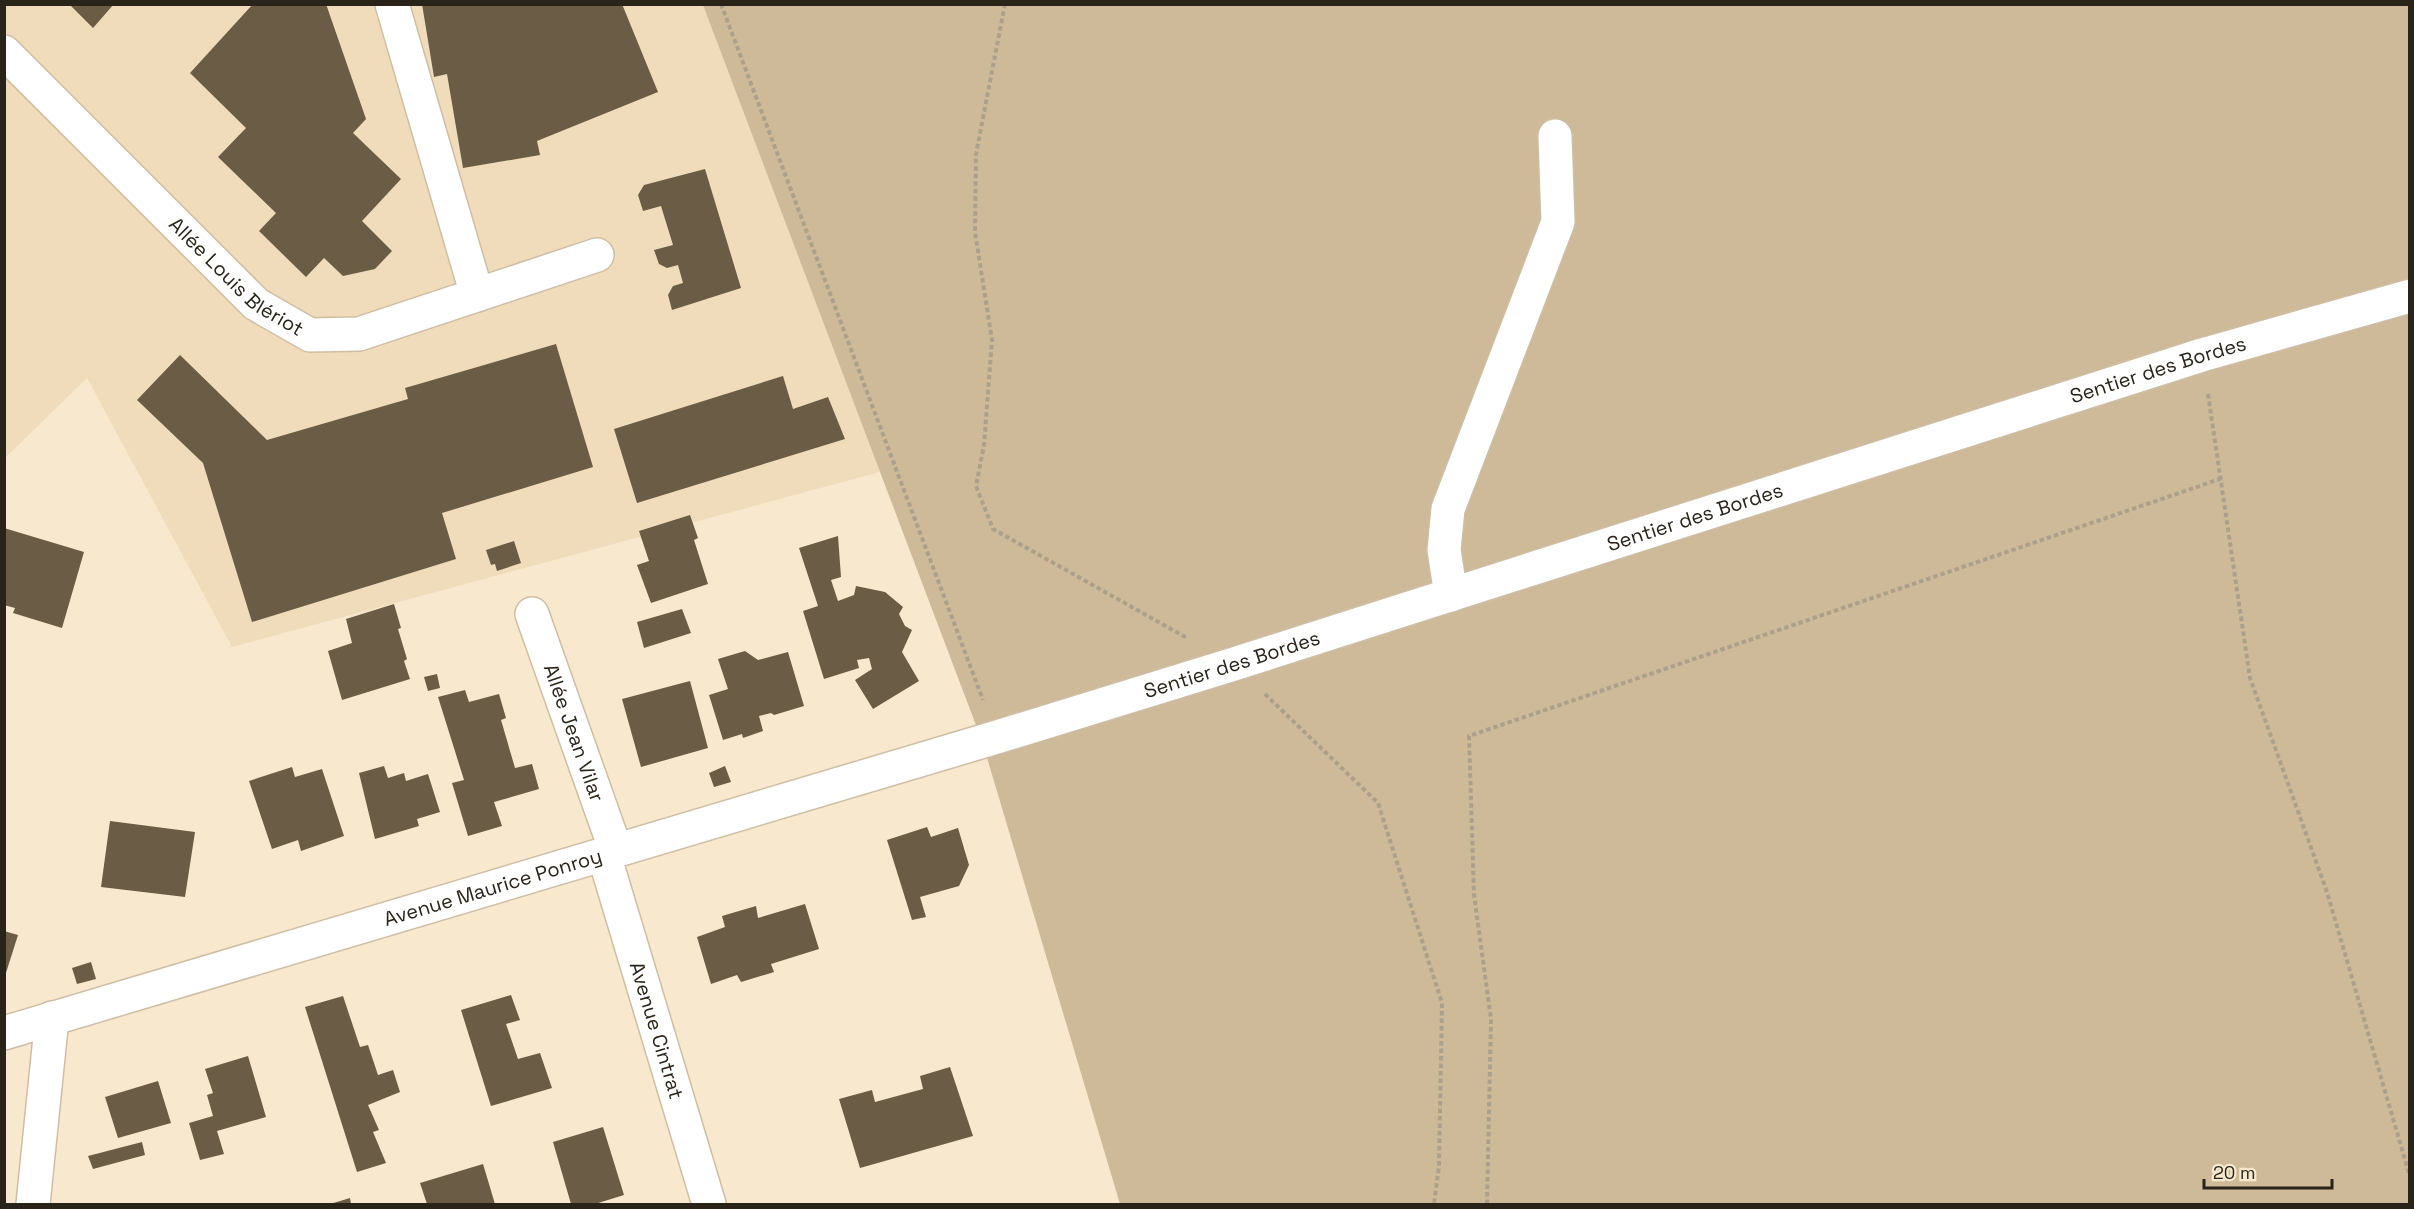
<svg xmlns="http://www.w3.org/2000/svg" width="2414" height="1209" font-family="'Space Grotesk',sans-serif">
<rect width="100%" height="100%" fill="#f8e8cd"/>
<polygon fill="#f0dcba" points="703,4 880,472 232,647 87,378 5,458 5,5"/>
<polygon fill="#ceba99" points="703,5 2409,5 2409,1204 1120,1204 982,741"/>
<g fill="#6a5c45">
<polygon points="69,4 114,4 93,28"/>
<polygon points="253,4 326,4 366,119 353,133 401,179 362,221 392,251 375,269 343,276 324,258 306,277 259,231 276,213 218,157 246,128 190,73"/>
<polygon points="422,4 622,4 658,92 537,141 540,155 463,168 447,74 434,77"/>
<polygon points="705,169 741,288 672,310 668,295 673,286 683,283 678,265 667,268 659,264 654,250 673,245 661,206 643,211 638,195 644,185"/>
<polygon points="556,344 593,467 442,513 456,559 252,622 203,463 137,400 180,355 267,440 408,399 405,388"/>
<polygon points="783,376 793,409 828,397 845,439 637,503 614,429"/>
<polygon points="690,515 698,538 694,540 708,584 651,603 637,565 649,561 639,531"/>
<polygon points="4,528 84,552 62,628 13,613 15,608 4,605"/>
<polygon points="838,536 841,577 831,580 838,601 854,595 856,586 885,592 903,607 899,614 905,626 912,630 902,652 919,681 873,709 855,680 872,669 869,658 857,660 859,668 824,679 803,611 818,606 799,548"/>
<polygon points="514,541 521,563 497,571 495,564 491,565 486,550"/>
<polygon points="394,604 401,628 398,629 407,659 404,661 410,679 342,700 328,651 352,643 346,619"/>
<polygon points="682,609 691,633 644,648 637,622"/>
<polygon points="745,651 758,660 788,652 804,706 774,715 771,713 759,716 763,731 743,738 742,734 723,740 709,695 728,689 718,659"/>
<polygon points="437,674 440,688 428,691 424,677"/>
<polygon points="690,681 708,748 641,767 622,699"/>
<polygon points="465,690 469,702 499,694 506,718 501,720 515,768 532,764 539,789 494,802 502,826 468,836 452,783 464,780 438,697"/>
<polygon points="384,766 388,778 404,773 406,781 428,774 440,812 417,819 419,826 375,839 359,773"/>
<polygon points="725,766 731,782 714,787 709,773"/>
<polygon points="292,767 295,777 322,769 344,836 301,851 298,840 272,849 249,781"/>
<polygon points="110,821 195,832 185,897 101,887"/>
<polygon points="927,827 931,837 958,828 969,865 959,886 920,897 926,917 912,920 887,840"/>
<polygon points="805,904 819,949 771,964 774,972 741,982 737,975 711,984 697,937 725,927 722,916 756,906 758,918"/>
<polygon points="4,931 18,935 5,976 4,976"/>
<polygon points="91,962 96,979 77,984 72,968"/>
<polygon points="511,995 520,1020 506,1024 518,1059 540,1053 552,1088 491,1106 461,1010"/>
<polygon points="343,996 360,1047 368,1045 378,1075 393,1070 400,1092 368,1105 379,1130 373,1132 386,1163 357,1172 305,1007"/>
<polygon points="248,1056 266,1117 217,1131 224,1154 200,1160 189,1123 213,1116 207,1095 213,1093 205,1069"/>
<polygon points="950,1067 973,1136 860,1168 839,1099 872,1090 875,1102 923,1089 920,1076"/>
<polygon points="158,1081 171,1123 118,1138 105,1097"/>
<polygon points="603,1127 624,1195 595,1204 571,1204 553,1142"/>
<polygon points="142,1142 145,1155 93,1169 88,1156"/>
<polygon points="483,1164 495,1204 427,1204 420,1183"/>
<polygon points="350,1198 351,1204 330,1204"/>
</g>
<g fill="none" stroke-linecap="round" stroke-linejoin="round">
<g stroke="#cebea4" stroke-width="36">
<g id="minor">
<polyline points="392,4 477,295"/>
<path id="s1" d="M4 52 256 304 310 335 359 334 597 255"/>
<polyline points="1451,595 1444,550 1448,509 1558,222 1555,136"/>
<path id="s2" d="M532 614 616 851"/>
<path id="s3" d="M604 855 709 1204"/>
<path id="s4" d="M4 1033 997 737 1234 664 2202 355 2410 296"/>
<polyline points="33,1204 52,1018"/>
</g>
</g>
<g stroke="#aca08b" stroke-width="4" stroke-dasharray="4.5 3" stroke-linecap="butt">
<polyline points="721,4 983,700"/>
<polyline points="1005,4 976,154 975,232 992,340 984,445 976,486 993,529 1187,638"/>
<polyline points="2208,394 2250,678 2327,892 2410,1177"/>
<polyline points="1265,694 1378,803 1442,1003 1439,1166 1434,1204"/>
<polyline points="1487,1204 1491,1019 1474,895 1469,736 2220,479"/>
</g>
<use href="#minor" stroke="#fff" stroke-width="33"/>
</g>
<g text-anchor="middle" stroke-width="6" stroke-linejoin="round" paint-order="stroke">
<g font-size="20" fill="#292319" stroke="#f8e8cd">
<text dy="7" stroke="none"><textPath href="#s1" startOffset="324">Allée Louis Blériot</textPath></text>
<text dy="7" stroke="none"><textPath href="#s4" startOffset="2254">Sentier des Bordes</textPath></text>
<text dy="7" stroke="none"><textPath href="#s4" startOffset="1768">Sentier des Bordes</textPath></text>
<text dy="7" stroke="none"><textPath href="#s4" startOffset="1282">Sentier des Bordes</textPath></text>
<text dy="7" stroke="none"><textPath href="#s2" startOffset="126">Allée Jean Vilar</textPath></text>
<text dy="7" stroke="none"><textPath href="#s4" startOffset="510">Avenue Maurice Ponroy</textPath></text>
<text dy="7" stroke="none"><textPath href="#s3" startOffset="183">Avenue Cintrat</textPath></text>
</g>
</g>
<rect width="2414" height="1209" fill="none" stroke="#292319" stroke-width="12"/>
<path d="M2204 1179v9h128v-9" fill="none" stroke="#292319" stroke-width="3"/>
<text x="2213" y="1179" font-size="18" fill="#292319" stroke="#f8e8cd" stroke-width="4.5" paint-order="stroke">20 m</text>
</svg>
